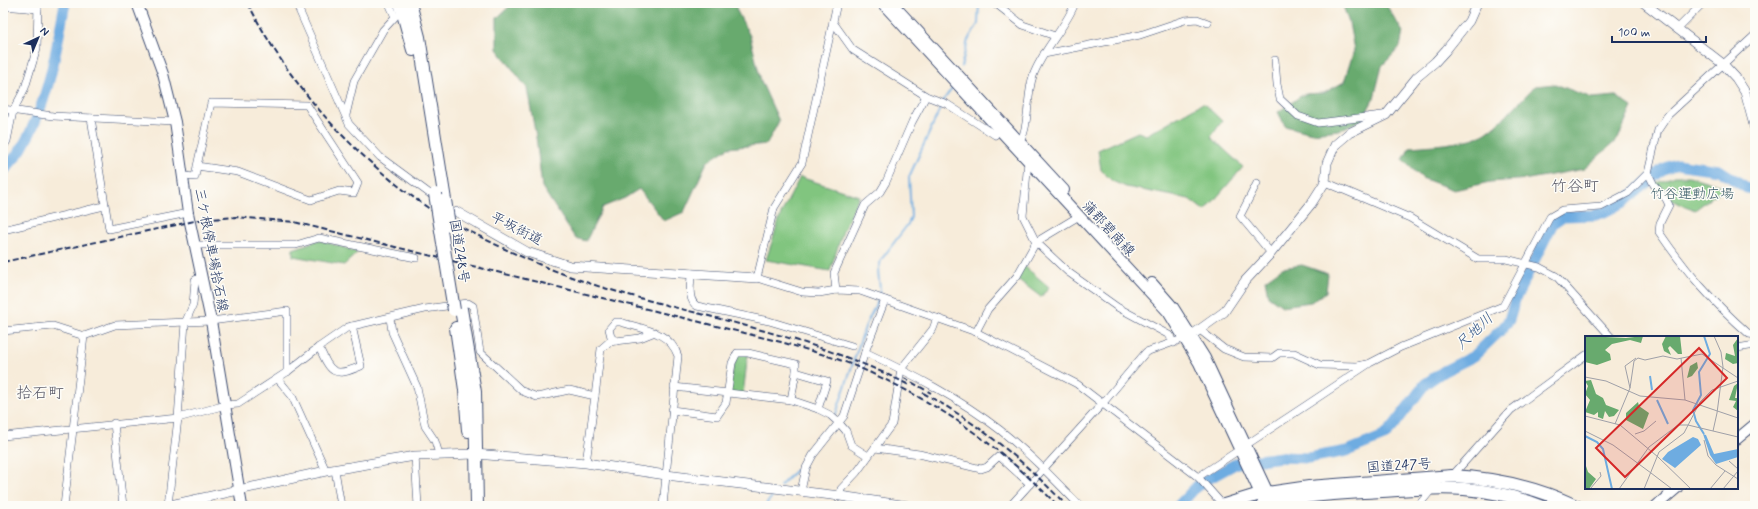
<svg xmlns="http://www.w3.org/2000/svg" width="1758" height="509" font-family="Mynerve,'Klee One',sans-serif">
<rect width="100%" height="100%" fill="#fdfcf7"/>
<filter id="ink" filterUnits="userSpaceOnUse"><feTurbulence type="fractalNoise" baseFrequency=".025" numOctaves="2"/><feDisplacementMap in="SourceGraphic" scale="8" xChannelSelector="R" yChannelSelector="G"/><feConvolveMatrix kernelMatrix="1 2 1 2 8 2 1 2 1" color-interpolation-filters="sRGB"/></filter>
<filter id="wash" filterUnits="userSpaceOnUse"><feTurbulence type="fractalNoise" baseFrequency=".012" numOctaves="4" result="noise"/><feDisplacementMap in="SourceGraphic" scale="16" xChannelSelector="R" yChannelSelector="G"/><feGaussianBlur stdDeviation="0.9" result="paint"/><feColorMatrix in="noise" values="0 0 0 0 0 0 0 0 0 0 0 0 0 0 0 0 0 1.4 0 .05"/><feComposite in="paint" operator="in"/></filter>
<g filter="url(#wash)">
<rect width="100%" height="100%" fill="#f7ecda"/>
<g fill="#81c57f" stroke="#4e7a6e">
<polygon points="1203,103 1222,121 1211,137 1243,167 1205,211 1189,199 1126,187 1112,181 1101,170 1098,150 1138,132 1146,135"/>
<polygon points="1674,176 1689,176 1725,187 1695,210 1668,199 1655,184"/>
<polygon points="800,177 859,196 843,231 830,271 766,260 781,214"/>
<polygon points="319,240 358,252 344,265 293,256 293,249"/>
<polygon points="1023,265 1049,287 1041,297 1016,278"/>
<polygon points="737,353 748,353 743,395 727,393"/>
</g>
<g fill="#68aa6e" stroke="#426c66">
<polygon points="513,3 738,3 736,9 750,36 761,81 779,121 767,144 728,148 707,162 684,212 664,221 639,189 625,198 603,207 586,241 575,238 542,187 536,137 527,88 497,49 497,18"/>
<polygon points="1342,3 1385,3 1403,32 1400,47 1382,66 1374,98 1362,120 1339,130 1312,133 1285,126 1278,112 1304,94 1324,93 1344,82 1354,50 1349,23"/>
<path d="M1555 84 1592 98 1616 96 1632 107 1618 139 1584 169 1529 179 1490 182 1454 190 1422 178 1403 160 1410 147C1433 145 1459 144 1480 136 1493 132 1524 97 1535 86Z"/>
<polygon points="1302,265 1328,274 1326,292 1311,302 1282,306 1268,296 1265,280 1282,268"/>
</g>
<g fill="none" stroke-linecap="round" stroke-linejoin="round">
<g stroke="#6eace1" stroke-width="2">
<polyline points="961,67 968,40 978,24 979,3"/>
<polyline points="836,414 865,327 878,300 880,288 878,272 881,260 908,224 911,217 909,177 945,98 952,89"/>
<polyline points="780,486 796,470"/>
<polyline points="765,506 776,491"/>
</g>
<g stroke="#6eace1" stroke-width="11">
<path d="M3 172C9 164 17 156 22 148 48 104 56 52 65 3"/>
<polyline points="1178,506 1199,484 1237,463 1281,457 1308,458 1347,451 1384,436 1392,428 1425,384 1444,371 1474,356 1503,328 1509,320 1516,297 1553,223 1563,216 1596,215 1604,212 1624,202 1663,169 1677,164 1719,170 1747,188 1755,189"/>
</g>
</g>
</g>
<g filter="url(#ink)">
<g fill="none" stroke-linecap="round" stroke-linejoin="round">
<g stroke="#3c4b71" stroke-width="8">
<g id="minor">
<polyline points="296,3 349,124 380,157 437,199"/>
<polyline points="837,3 802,163 774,208 757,278 802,292 819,293 836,290 860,291 976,332 1077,384 1198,477 1223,505"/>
<polyline points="991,3 999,6 1023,25 1055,36"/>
<polyline points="3,6 38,9"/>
<polyline points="833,22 853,50 926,96 947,104 995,135 996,126"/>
<polyline points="1677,29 1703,3"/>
<polyline points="1044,54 1140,35 1185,20 1197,19 1208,23"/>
<polyline points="1275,60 1277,84 1280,99 1298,116 1318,123 1382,115"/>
<polyline points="3,109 53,116 175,122"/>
<polyline points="346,115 354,81 383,30 395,17 389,3"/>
<polyline points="91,118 109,229 188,213"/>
<path d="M1018 144C1030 131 1026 95 1033 76 1042 50 1067 26 1075 3"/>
<polyline points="3,147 7,141 13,111 25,88 37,48 38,3"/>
<polyline points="1028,161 1023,216 1036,242 1068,272 1117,307 1169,335 1174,343"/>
<path d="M1648 173 1654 185 1666 199 1669 205 1660 223 1659 232C1687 273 1712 301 1749 334L1755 335"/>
<polyline points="184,176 195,177 197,166 211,103 307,105 358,183 354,193 339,191 311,200 238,172 197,166"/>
<polyline points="1325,182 1410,218 1478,259 1506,259 1539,267 1556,276 1611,337"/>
<polyline points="1257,183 1240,216 1271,253"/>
<polyline points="3,230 104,206"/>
<polyline points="194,245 296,245 319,238 416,258"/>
<path d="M691 273C691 284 687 300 697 306L769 321 852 346"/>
<polyline points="836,290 834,273 865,205 880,192 886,182 912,122 926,96"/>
<polyline points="390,318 392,332 417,387 425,426 435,441 439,454"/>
<polyline points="1200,330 1224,349 1244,357 1272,358 1279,353 1294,353 1320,365 1357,366 1367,364"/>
<polyline points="3,331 53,326 84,336"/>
<path d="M655 332 640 338 616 341 611 337 609 329 615 322H620C642 329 670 331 678 356L663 506"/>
<polyline points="976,332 988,309 1017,276 1036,242 1079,216"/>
<path d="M319 347C331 373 333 378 361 366L352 326"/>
<polyline points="1737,348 1755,345"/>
<path d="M865 352C912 374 959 398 1000 430 1029 453 1054 479 1080 506"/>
<polyline points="278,379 292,396 326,471"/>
<polyline points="674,387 791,400 818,409 830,415 839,423 846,431 851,445 868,456"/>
<polyline points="595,396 601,349 609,342 616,341"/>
<polyline points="791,400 796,372 827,381 818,409"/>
<polyline points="672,410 717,416 726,403 732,363 737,353 748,353 796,364 796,372"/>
<polyline points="114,423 123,506"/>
<polyline points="3,436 178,418 226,405 238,404 287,372 319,347 348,327 425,309 468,303 473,306 480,352 522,391 537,397 569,390 595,396 586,463"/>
<polyline points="1246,445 1370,363 1401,347 1503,306 1550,217 1562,210 1601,207 1628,193 1648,173 1658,130 1668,115 1755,35"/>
<polyline points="875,448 919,454 981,469 987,467 999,456 1030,484"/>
<polyline points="415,456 418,506"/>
<polyline points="335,470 341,506"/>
<polyline points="1452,476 1511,410 1586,355"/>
<polyline points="1198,477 1239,450"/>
<polyline points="801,491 806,468 813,455 844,416 865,352 885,300"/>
<polyline points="840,496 841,489 857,472 892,424 901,369 933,329 937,318"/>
<polyline points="168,505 178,418 185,323 193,305 195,280 202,276"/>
<polyline points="64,506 84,336 115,325 211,321 287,311 287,372"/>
<polyline points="1010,506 1103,403 1146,352 1188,337"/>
<polyline points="1418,506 1433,488"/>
</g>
</g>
<g stroke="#3c4b71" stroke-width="10">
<g id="tertiary">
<polyline points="1644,3 1723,64 1736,78 1745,92 1755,129"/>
<polyline points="457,212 527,252 570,266 757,278"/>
<polyline points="1192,335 1224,312 1245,281 1271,253 1311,204 1325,182 1327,163 1335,145 1349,133 1386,115 1417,77 1435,62 1446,50 1469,21 1477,3"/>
<polyline points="166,506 326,471 415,456 475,454 586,463 666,475 840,496 908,506"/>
</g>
</g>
<g stroke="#3c4b71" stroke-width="12">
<g id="secondary">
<polyline points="137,3 163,74 175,122 188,213 211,321 242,506"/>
<polyline points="882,3 1168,312 1199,363 1263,500"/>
<polyline points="892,3 1064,190"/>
<polyline points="1152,283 1173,307 1205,358 1271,499"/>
<polyline points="1737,439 1755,424"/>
<polyline points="1656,506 1677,488"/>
</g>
</g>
<g stroke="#3c4b71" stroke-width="14">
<g id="trunk">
<polyline points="400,3 413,50"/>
<polyline points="410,3 419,37 445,200"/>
<polyline points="461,309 475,392 477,506"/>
<polyline points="456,328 465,390 468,431"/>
<path d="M1221 506 1260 494 1309 487 1452 476C1494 478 1538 488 1576 506"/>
<path d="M1262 506C1295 496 1330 494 1364 492 1397 491 1431 486 1464 489 1490 491 1517 497 1541 506"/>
</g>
</g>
<use href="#minor" stroke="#fff" stroke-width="7"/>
<use href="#tertiary" stroke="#fff" stroke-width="9"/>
<use href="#secondary" stroke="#fff" stroke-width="10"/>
<use href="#trunk" stroke="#fff" stroke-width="12"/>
<g stroke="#1b2f5e" stroke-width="2" stroke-dasharray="6 3" stroke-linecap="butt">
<path d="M248 3C288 84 353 156 427 207 441 218 459 226 475 234 521 258 568 278 618 292 716 320 818 338 909 385"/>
<path d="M3 262 199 220 236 217 294 222 781 342C807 350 835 357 860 368 938 402 999 445 1058 506"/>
<polyline points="904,378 931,393"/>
<path d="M923 393C977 422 1024 461 1067 506"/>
</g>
<g stroke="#3c4b71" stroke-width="14" stroke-linecap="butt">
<g id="trunk-bridge">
<polyline points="435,194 454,310"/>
<polyline points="445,200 449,225"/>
</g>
</g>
<use href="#trunk-bridge" stroke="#fff" stroke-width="12"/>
</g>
</g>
<g text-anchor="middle" stroke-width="3" stroke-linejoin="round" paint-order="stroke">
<g font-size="14" fill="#3a5c68" stroke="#fdfcf7">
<text x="1692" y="198">竹谷運動広場</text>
</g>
<g font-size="14" fill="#1b2f5e" stroke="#fdfcf7">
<text transform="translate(517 228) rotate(27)" y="5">平坂街道</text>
<text transform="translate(1109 228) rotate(47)" y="5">蒲郡碧南線</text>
<text transform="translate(212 250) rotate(79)" y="5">三ケ根停車場拾石線</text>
<text transform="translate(460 251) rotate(81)" y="5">国道248号</text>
<text transform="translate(1399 465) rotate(-4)" y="5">国道247号</text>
</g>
<g font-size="15" font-style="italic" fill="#385b8c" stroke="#fdfcf7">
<text transform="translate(1474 331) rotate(-43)" y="5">尺地川</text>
</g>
<g font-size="16" fill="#595967" stroke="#fdfcf7">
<text x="1575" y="191">竹谷町</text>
<text x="40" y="398">拾石町</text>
</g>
</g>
<g transform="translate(1585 336)">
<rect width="153" height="153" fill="#f7ecda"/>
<path d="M0 0 41 2 58 0 56 7 45 4 27 8 20 14 25 18 26 24 12 29 0 26ZM81 0H95L97 18H93L85 10 83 12 86 19 79 15 77 8ZM153 2V27L148 28 140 23 141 17 150 20 148 9ZM112 26 113 32 107 40 102 42 105 30ZM6 44 11 58 18 62 21 69 34 74 29 80 24 81 20 75 18 83 13 81V76L9 79 0 76 5 64 0 58 3 50 0 45ZM153 47 150 62H153V75L148 71 151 65 144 64 149 50ZM53 66 54 70 64 77 58 93 41 84V77ZM0 127 3 136 11 143 4 153H0Z" fill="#68aa6e"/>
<path d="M118 98 121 99 129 118 153 113V121L131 128 125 119ZM108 101 113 103 116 109 90 132 77 123 83 116Z" fill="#6eace1"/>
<path fill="none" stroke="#6eace1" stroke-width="2" d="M65 40 67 54M72 64 83 88M119 98 111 85 108 74 116 59 114 36 125 18 119 0M0 100 12 106 18 113 27 153"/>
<path fill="none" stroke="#9fa0a8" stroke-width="1" d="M129 0 136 16 138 31 132 77M96 22 100 64M0 41 21 45 55 60 100 64 153 82M45 52 49 25 53 22 60 24 78 20 92 23 117 18 153 42M0 80 35 89 73 121M30 88 45 52 40 30 51 22M103 89 153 101M0 95 28 109 66 137M128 95 132 77M50 98 59 95 71 85M119 104 123 120 131 129 153 143M73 121 106 153M144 125 153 133M66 137 87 153M5 153 16 140 15 136M34 153 64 111 93 89H103M59 153 74 116 99 97 115 66 127 54 153 45M125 153 140 135M138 153 153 135"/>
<path fill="#d62828" fill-opacity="0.15" stroke="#d62828" stroke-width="2" d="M114 12 142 42 40 141 11 112Z"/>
<rect width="153" height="153" fill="none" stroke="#1b2f5e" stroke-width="2"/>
</g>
<rect width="1758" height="509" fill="none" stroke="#fdfcf7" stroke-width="16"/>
<g transform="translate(38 38) rotate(44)" stroke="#fdfcf7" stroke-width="3" paint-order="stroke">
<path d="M0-3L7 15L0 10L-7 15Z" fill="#1b2f5e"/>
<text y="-6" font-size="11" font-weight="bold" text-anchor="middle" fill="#1b2f5e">N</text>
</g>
<path d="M1612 36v6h94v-6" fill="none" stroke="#1b2f5e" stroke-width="2"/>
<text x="1618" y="36" font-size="12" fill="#1b2f5e" stroke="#fdfcf7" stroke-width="3" paint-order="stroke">100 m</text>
</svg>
